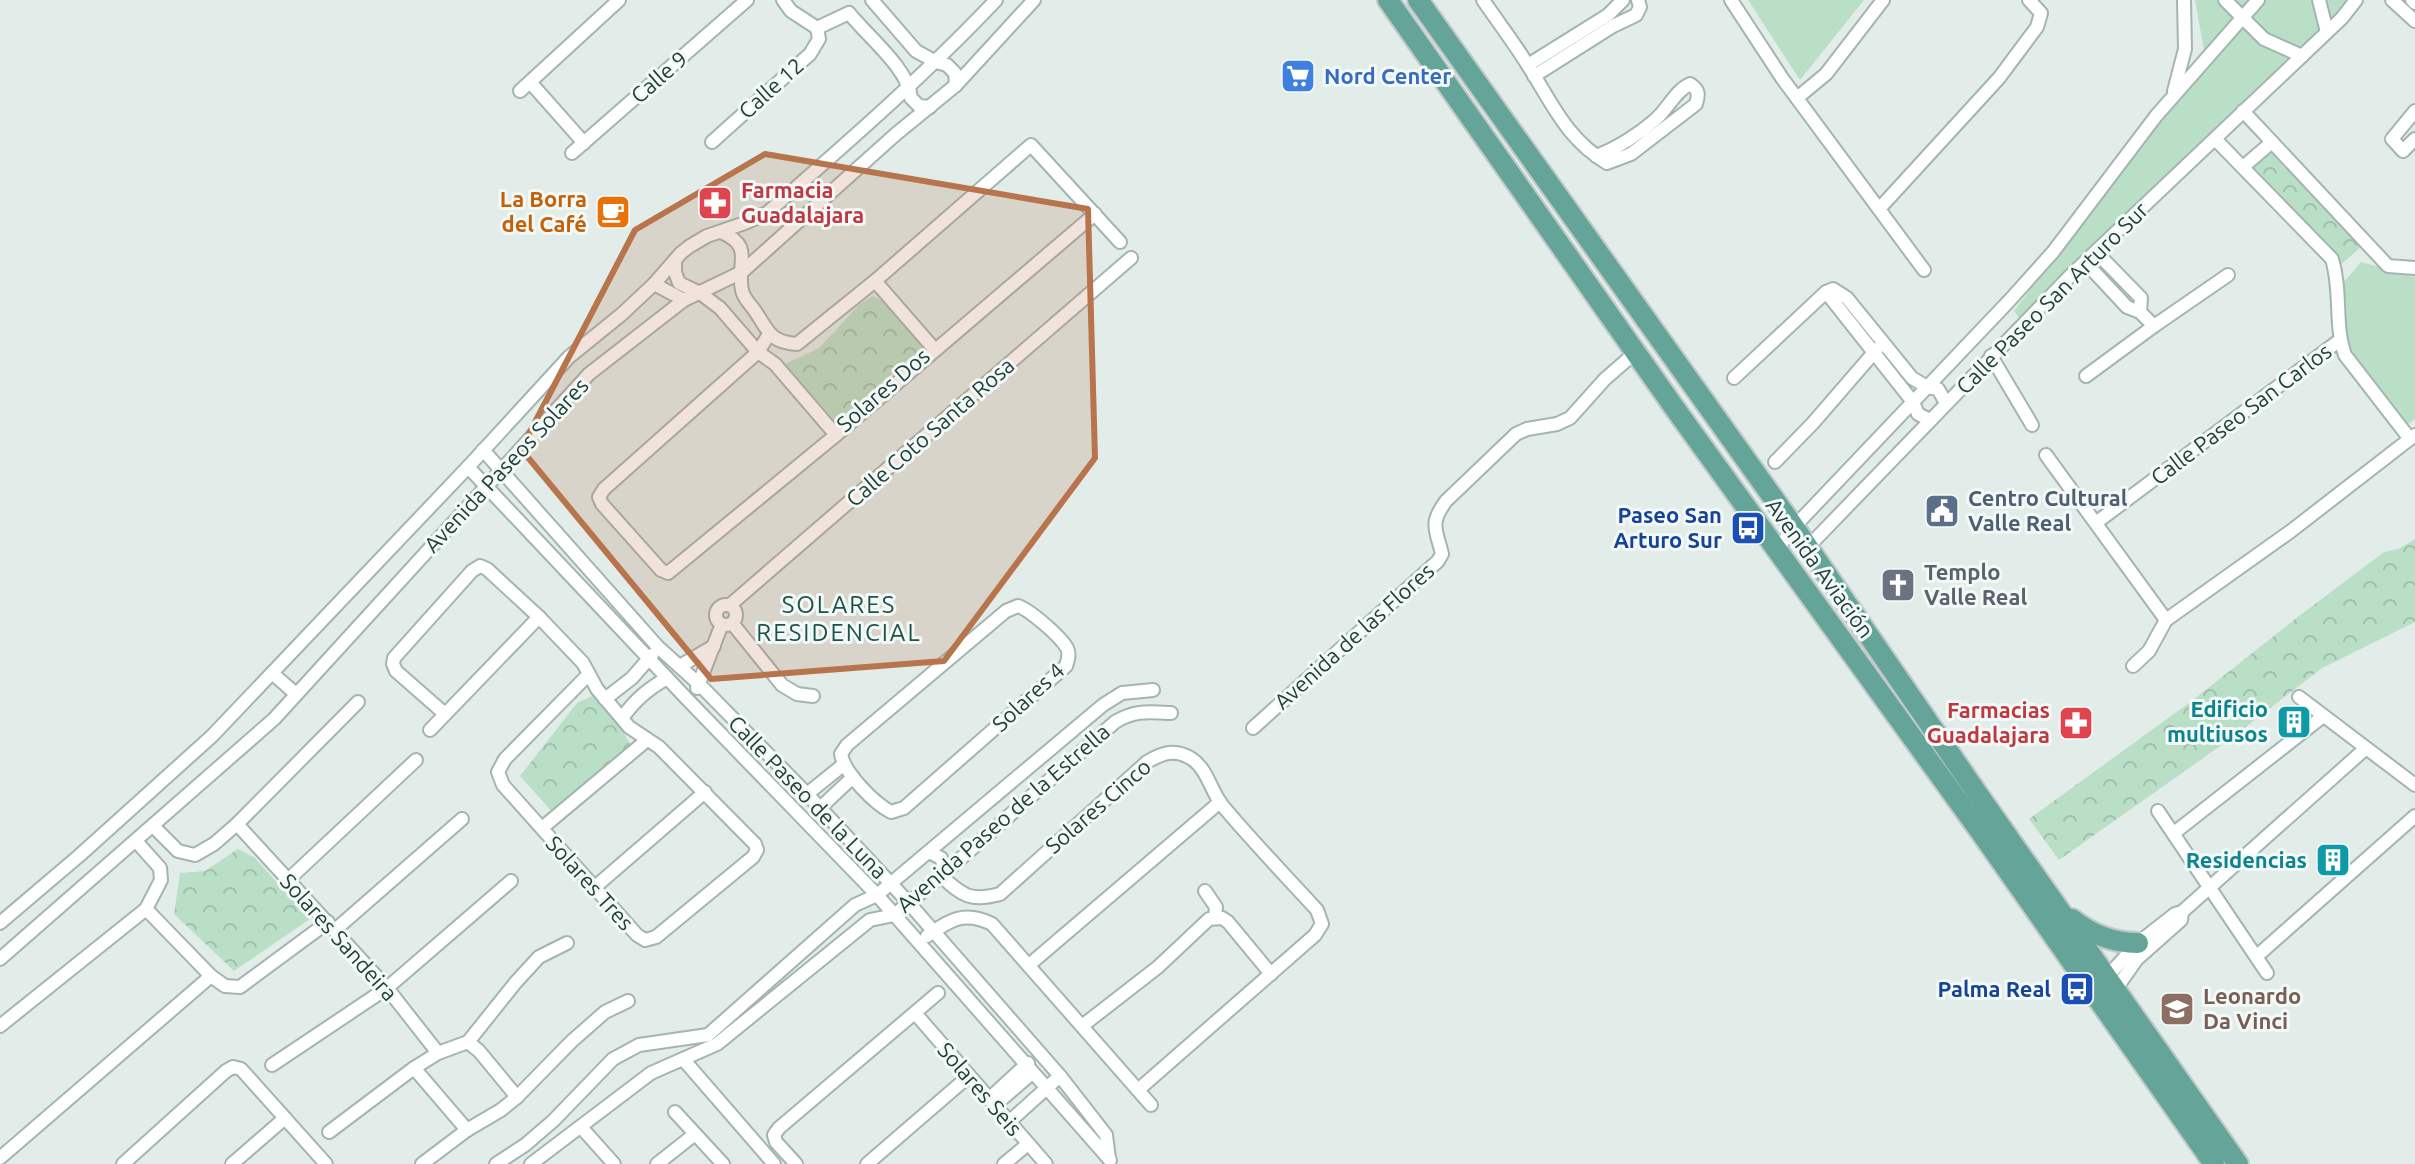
<svg xmlns="http://www.w3.org/2000/svg" width="2415" height="1164" font-family="Ubuntu,sans-serif">
<defs>
<pattern id="park-crowns" width="20" height="18" patternUnits="userSpaceOnUse" patternTransform="scale(2)"><rect width="20" height="18" fill="#badfc7"/><path d="M2 6a3 3 0 1 1 6 0M12 15a3 3 0 1 1 6 0" fill="none" stroke="#a0c0ac"/></pattern>
</defs>
<rect width="100%" height="100%" fill="#e2ede9"/>
<g fill="#badfc7">
<polygon points="1748,0 1864,0 1800,80"/>
<polygon points="2195,0 2349,0 2022,321 2014,311 2174,99 2206,62"/>
<polygon points="2361,262 2415,277 2415,419 2407,425 2350,357 2342,284"/>
</g>
<g fill="url(#park-crowns)">
<polygon points="2271,144 2361,247 2337,268 2246,167"/>
<polygon points="873,296 893,306 924,346 836,422 785,364 819,348 860,304"/>
<polygon points="2415,539 2415,622 2322,668 2233,737 2059,860 2029,819 2193,700 2299,616 2384,552 2398,549"/>
<polygon points="594,695 611,712 631,745 554,814 520,776 577,703"/>
<polygon points="238,849 255,858 310,919 234,971 174,914 180,873 205,871"/>
</g>
<g fill="none" stroke-linecap="round" stroke-linejoin="round">
<g stroke="#a4b5b1" stroke-width="16">
<g id="street">
<polyline points="783,0 791,11 817,28"/>
<polyline points="872,0 916,51 936,62 947,65 955,73 956,85"/>
<path d="M1483 0C1498 22 1515 44 1529 67 1553 105 1567 139 1607 163L1631 154 1696 104C1699 94 1699 90 1690 84 1675 91 1668 109 1655 120 1639 134 1616 149 1596 156"/>
<polyline points="1731,0 1782,78 1924,270"/>
<polyline points="2225,0 2264,39 2302,56"/>
<polyline points="2319,0 2327,32"/>
<polyline points="2392,0 2415,21"/>
<polyline points="2412,0 2415,3"/>
<path d="M817 28 849 13C868 37 909 69 911 98L919 106 930 107"/>
<polyline points="1528,65 1608,15 1623,0"/>
<polyline points="1534,76 1613,26 1636,15 1640,7 1638,0"/>
<polyline points="530,82 584,143"/>
<polyline points="520,91 619,0"/>
<polyline points="2174,91 2185,49 2184,0"/>
<polyline points="1797,98 1826,74 1883,0"/>
<polyline points="2243,111 2388,266 2415,268"/>
<polyline points="2415,111 2392,139 2403,151 2415,139"/>
<path d="M2215 139 2332 259C2342 292 2334 324 2345 355L2410 439"/>
<polyline points="712,142 810,54 819,39 817,28"/>
<polyline points="572,153 747,0"/>
<polyline points="2243,167 2272,142"/>
<polyline points="1879,209 1999,78 2037,27 2041,13 2029,0"/>
<path d="M721 232C755 246 736 264 742 290 743 298 751 305 755 311 769 332 770 342 797 344L875 281 1031 145 1120 242"/>
<polyline points="2096,252 2141,298 2140,312"/>
<polyline points="675,260 675,272 679,283 700,293 720,308 758,352 775,364 836,435"/>
<polyline points="2085,262 2127,307 2140,312 2154,326"/>
<polyline points="875,281 935,350"/>
<polyline points="654,284 684,300"/>
<polyline points="1826,292 1913,402 1918,414 1930,420"/>
<polyline points="769,334 758,352 604,489 599,497 602,504 661,570 668,573 836,435 1095,214"/>
<polyline points="1991,356 2032,425"/>
<polyline points="2086,376 2154,326 2228,275"/>
<polyline points="1734,378 1826,292 1833,289 1847,298 1912,378 1927,387 1938,389 1946,403"/>
<polyline points="483,450 658,647 700,685 807,794 908,902 1060,1076 1106,1135 1109,1159"/>
<polyline points="2046,455 2166,620"/>
<polyline points="1775,462 1813,423 1877,349"/>
<polyline points="468,467 687,699 877,895 1110,1160"/>
<polyline points="2097,522 2340,340"/>
<polyline points="1808,547 2071,275 2342,18 2356,0"/>
<polyline points="1777,550 1794,527 2009,301 2053,252 2156,116 2258,0"/>
<circle cx="726" cy="615" r="10"/>
<polyline points="730,605 1131,258"/>
<path d="M1018 606C1030 610 1060 636 1067 648 1070 654 1068 660 1066 666L904 808 891 812C874 803 844 773 841 754L847 745 1006 611Z"/>
<polyline points="732,623 782,685 797,694 813,696"/>
<polyline points="680,666 714,646"/>
<polyline points="2133,666 2149,651 2166,620 2291,531 2415,435"/>
<polyline points="272,673 296,694"/>
<polyline points="697,688 722,624"/>
<polyline points="2299,697 2415,785"/>
<polyline points="605,699 632,678 652,655"/>
<polyline points="445,714 396,671 393,664 394,658 472,571 480,566 487,569 539,617 583,663 597,689 629,727 659,747 755,844 757,850 753,857 656,937 645,940 637,935 503,785 498,772 505,759 589,674"/>
<path d="M622 718C635 700 648 689 667 678"/>
<path d="M1253 728 1438 561 1442 554C1436 529 1429 524 1446 501L1516 434 1527 429 1557 424 1570 418 1605 379 1636 352"/>
<polyline points="430,730 539,617"/>
<polyline points="807,794 843,765"/>
<polyline points="820,808 853,777"/>
<polyline points="2158,811 2267,973"/>
<polyline points="237,824 387,988 438,1053"/>
<polyline points="153,826 178,851 195,855 214,844 237,824 358,702"/>
<polyline points="542,828 647,740"/>
<polyline points="2174,833 2322,717"/>
<path d="M929 852 941 858 943 863 941 876C963 896 971 902 1000 894L1147 762C1162 753 1175 748 1192 759 1207 769 1211 791 1222 805 1252 841 1285 875 1317 910L1322 924 1315 935 1138 1090"/>
<polyline points="288,880 416,760"/>
<polyline points="595,887 705,792"/>
<polyline points="1205,891 1216,907 1215,917"/>
<polyline points="146,909 211,976 225,986 240,987 328,922"/>
<path d="M0 923 80 855 212 736 468 467 569 357 622 314 654 284 681 253 690 246 707 236 745 223 767 213C846 144 924 76 996 0"/>
<polyline points="335,930 462,819"/>
<path d="M927 936C950 920 964 910 992 924L1151 1105"/>
<polyline points="2257,956 2415,816"/>
<polyline points="0,959 274,719 589,374 684,300 742,272 896,134 956,85 1034,0"/>
<polyline points="1029,965 1220,802"/>
<polyline points="2105,979 2138,943 2175,914 2182,912 2365,749"/>
<polyline points="2113,993 2137,959 2181,920 2182,912"/>
<polyline points="915,1013 1046,1164"/>
<polyline points="0,1026 146,909 161,880 160,868 136,841"/>
<polyline points="1082,1026 1158,967 1209,919 1222,918 1228,922 1271,974"/>
<polyline points="468,1042 516,982 539,957 567,943"/>
<polyline points="683,1059 774,1164"/>
<polyline points="272,1065 387,988 511,881"/>
<polyline points="989,1099 1028,1063"/>
<polyline points="995,1105 1032,1073"/>
<polyline points="675,1112 723,1164"/>
<polyline points="1009,1122 1060,1076"/>
<polyline points="581,1127 614,1164"/>
<polyline points="467,1130 414,1068 438,1053 468,1042 479,1051 517,1097"/>
<polyline points="329,1132 414,1068"/>
<polyline points="0,1158 211,976"/>
<polyline points="123,1164 226,1071 233,1067 241,1069 326,1164"/>
<polyline points="232,1164 285,1118"/>
<polyline points="422,1164 467,1130 501,1110 517,1097 572,1041 605,1012 628,1001"/>
<polyline points="496,1164 525,1145 553,1121 613,1059 639,1045 708,1035 855,905 877,895 1103,705 1122,693 1153,690"/>
<path d="M531 1164 651 1073 717 1044 870 920 894 915 941 876 1115 722C1135 710 1148 712 1171 713"/>
<polyline points="657,1164 695,1134"/>
<polyline points="796,1164 776,1142 774,1135 779,1128 938,993"/>
<polyline points="867,1164 969,1076"/>
<polyline points="1004,1164 1028,1144"/>
</g>
</g>
<g stroke="#c1c9c8" stroke-width="24">
<g id="primary">
<polyline points="1388,0 1676,410 1982,834 2214,1164"/>
<polyline points="1418,0 1794,527 1977,793 2238,1164"/>
<path d="M2072 919C2091 934 2114 943 2138 943"/>
</g>
</g>
<use href="#street" stroke="#fff" stroke-width="12"/>
<use href="#primary" stroke="#65a599" stroke-width="20"/>
</g>
<path fill="#b8744d" fill-opacity="0.2" stroke="#b8744d" stroke-width="6" stroke-linejoin="round" d="M765 154 1088 209 1095 458 944 661 711 679 521 449 635 230Z"/>
<defs>
<g id="supermarket-square" transform="scale(1.8)"><rect x="-9" y="-9" width="18" height="18" rx="4" fill="#3f7fe0" stroke="#f3f9f7"/><path d="M-6-5.5h2.5l.6 2H6L4.5 2H-2.5L-4.4-4H-6ZM-1.5 3.2a1.3 1.3 0 1 0 .1 0ZM3 3.2a1.3 1.3 0 1 0 .1 0Z" fill="#fff"/></g>
<g id="pharmacy-square" transform="scale(1.8)"><rect x="-9" y="-9" width="18" height="18" rx="4" fill="#e0444e" stroke="#f3f9f7"/><path d="M-2-6h4v4h4v4h-4v4h-4v-4h-4v-4h4Z" fill="#fff"/></g>
<g id="cafe-square" transform="scale(1.8)"><rect x="-9" y="-9" width="18" height="18" rx="4" fill="#e8710a" stroke="#f3f9f7"/><path d="M-5.5-4.5H6V0H3Q3 3.5 0 3.5H-2.5Q-5.5 3.5-5.5 0ZM3-3.2v2h1.7v-2ZM-6 4.5H4V6H-6Z" fill="#fff"/></g>
<g id="civic-square" transform="scale(1.8)"><rect x="-9" y="-9" width="18" height="18" rx="4" fill="#5c6f8a" stroke="#f3f9f7"/><path d="M-.6-6.5H3V-4.5H.6V-3L4-1V1h2V6H-6V1h2V-1L-.6-3ZM-1.2 2.5V6h2.4V2.5Z" fill="#fff"/></g>
<g id="bus-square" transform="scale(1.8)"><rect x="-9" y="-9" width="18" height="18" rx="4" fill="#1a4fb4" stroke="#f3f9f7"/><path d="M-5-6H5V4H4V6H2V4H-2V6H-4V4H-5ZM-3.5-4V0h7V-4ZM-3.5 1.2v1.5H-2V1.2ZM2 1.2v1.5H3.5V1.2Z" fill="#fff"/></g>
<g id="church-square" transform="scale(1.8)"><rect x="-9" y="-9" width="18" height="18" rx="4" fill="#6b7280" stroke="#f3f9f7"/><path d="M-1.2-6h2.4v3.5h3.3v2.4h-3.3V6h-2.4V-.1h-3.3v-2.4h3.3Z" fill="#fff"/></g>
<g id="building-square" transform="scale(1.8)"><rect x="-9" y="-9" width="18" height="18" rx="4" fill="#0f9aa8" stroke="#f3f9f7"/><path d="M-4-6H4V6H1V3H-1V6H-4ZM-2.5-4.3h1.7v1.8h-1.7ZM.8-4.3h1.7v1.8H.8ZM-2.5-1h1.7V.8h-1.7ZM.8-1h1.7V.8H.8Z" fill="#fff"/></g>
<g id="school-square" transform="scale(1.8)"><rect x="-9" y="-9" width="18" height="18" rx="4" fill="#8d6e63" stroke="#f3f9f7"/><path d="M0-5L7-2L0 1L-7-2ZM-4 1L0 2.5L4 1V4Q0 6-4 4Z" fill="#fff"/></g>
</defs>
<g fill-rule="evenodd">
<use href="#supermarket-square" x="1298" y="76"/>
<use href="#pharmacy-square" x="715" y="203"/>
<use href="#cafe-square" x="613" y="212"/>
<use href="#civic-square" x="1942" y="511"/>
<use href="#bus-square" x="1748" y="528"/>
<use href="#church-square" x="1898" y="585"/>
<use href="#building-square" x="2294" y="722"/>
<use href="#pharmacy-square" x="2076" y="723"/>
<use href="#building-square" x="2333" y="860"/>
<use href="#bus-square" x="2077" y="989"/>
<use href="#school-square" x="2177" y="1009"/>
</g>
<g text-anchor="middle" stroke-width="6" stroke-linejoin="round" paint-order="stroke">
<g font-size="22" font-weight="bold" fill="#366cbe" stroke="#f3f9f7" text-anchor="start">
<text x="1324" y="84">Nord Center</text>
</g>
<g font-size="22" fill="#213f39" stroke="#f3f9f7">
<text transform="translate(659 77) rotate(-41)" y="8">Calle 9</text>
<text transform="translate(771 88) rotate(-42)" y="8">Calle 12</text>
<text transform="translate(2052 298) rotate(-45)" y="8">Calle Paseo San Arturo Sur</text>
<text transform="translate(883 390) rotate(-41)" y="8">Solares Dos</text>
<text transform="translate(2241 414) rotate(-37)" y="8">Calle Paseo San Carlos</text>
<text transform="translate(930 432) rotate(-41)" y="8">Calle Coto Santa Rosa</text>
<text transform="translate(506 465) rotate(-47)" y="8">Avenida Paseos Solares</text>
<text transform="translate(1820 568) rotate(54)" y="8">Avenida Aviación</text>
<text transform="translate(1354 636) rotate(-42)" y="8">Avenida de las Flores</text>
<text transform="translate(1028 697) rotate(-43)" y="8">Solares 4</text>
<text transform="translate(808 797) rotate(46)" y="8">Calle Paseo de la Luna</text>
<text transform="translate(1098 806) rotate(-41)" y="8">Solares Cinco</text>
<text transform="translate(1003 818) rotate(-41)" y="8">Avenida Paseo de la Estrella</text>
<text transform="translate(590 883) rotate(48)" y="8">Solares Tres</text>
<text transform="translate(339 937) rotate(48)" y="8">Solares Sandeira</text>
<text transform="translate(980 1089) rotate(49)" y="8">Solares Seis</text>
</g>
<g font-size="22" font-weight="bold" fill="#be3a42" stroke="#f3f9f7" text-anchor="start">
<text x="741" y="198">Farmacia<tspan x="741" dy="25">Guadalajara</tspan></text>
<text x="2050" y="718" text-anchor="end">Farmacias<tspan x="2050" dy="25">Guadalajara</tspan></text>
</g>
<g font-size="22" font-weight="bold" fill="#c56008" stroke="#f3f9f7" text-anchor="end">
<text x="587" y="207">La Borra<tspan x="587" dy="25">del Café</tspan></text>
</g>
<g font-size="22" font-weight="bold" fill="#4e5e75" stroke="#f3f9f7" text-anchor="start">
<text x="1968" y="506">Centro Cultural<tspan x="1968" dy="25">Valle Real</tspan></text>
</g>
<g font-size="22" font-weight="bold" fill="#164399" stroke="#f3f9f7" text-anchor="end">
<text x="1722" y="523">Paseo San<tspan x="1722" dy="25">Arturo Sur</tspan></text>
<text x="2051" y="997">Palma Real</text>
</g>
<g font-size="22" font-weight="bold" fill="#5b616d" stroke="#f3f9f7" text-anchor="start">
<text x="1924" y="580">Templo<tspan x="1924" dy="25">Valle Real</tspan></text>
</g>
<g font-size="22" font-weight="bold" fill="#0d838f" stroke="#f3f9f7" text-anchor="end">
<text x="2268" y="717">Edificio<tspan x="2268" dy="25">multiusos</tspan></text>
<text x="2307" y="868">Residencias</text>
</g>
<g font-size="22" font-weight="bold" fill="#785e54" stroke="#f3f9f7" text-anchor="start">
<text x="2203" y="1004">Leonardo<tspan x="2203" dy="25">Da Vinci</tspan></text>
</g>
<g font-size="24" letter-spacing="2" fill="#1c5249" stroke="#f3f9f7">
<text x="839" y="613">SOLARES<tspan x="839" dy="28">RESIDENCIAL</tspan></text>
</g>
</g>
</svg>
